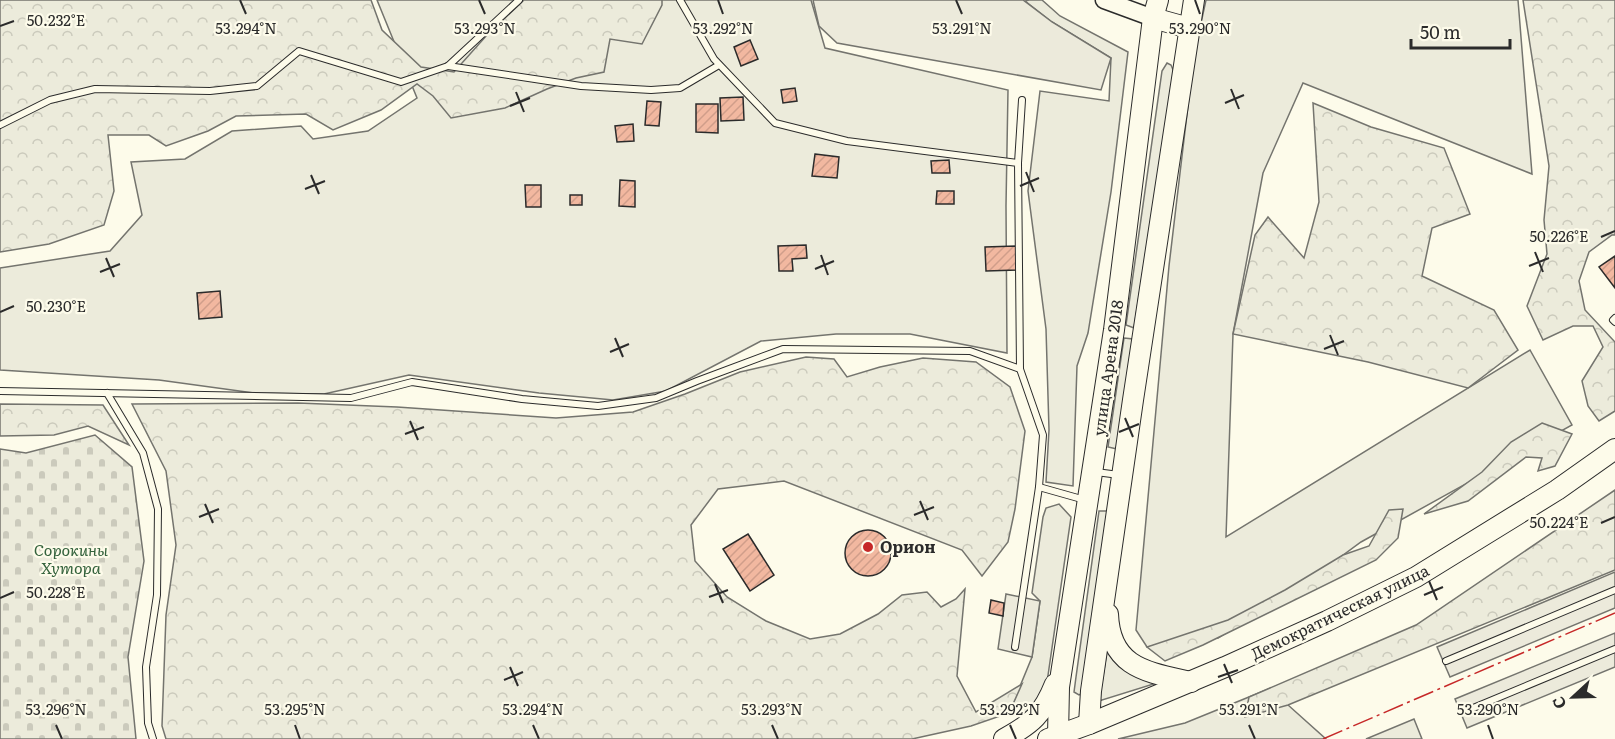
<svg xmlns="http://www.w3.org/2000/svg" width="1615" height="739" font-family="Literata,serif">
<defs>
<pattern id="forest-crowns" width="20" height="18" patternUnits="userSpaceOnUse" patternTransform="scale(1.5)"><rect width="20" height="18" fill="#ecebdb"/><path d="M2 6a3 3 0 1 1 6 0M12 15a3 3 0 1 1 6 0" fill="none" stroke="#cbcabc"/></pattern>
<pattern id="cemetery-stones" width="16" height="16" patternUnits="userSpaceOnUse" patternTransform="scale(1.5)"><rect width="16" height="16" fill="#ecebdb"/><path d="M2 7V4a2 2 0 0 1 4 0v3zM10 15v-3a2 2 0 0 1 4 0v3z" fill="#cbcabc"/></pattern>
<pattern id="building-hatch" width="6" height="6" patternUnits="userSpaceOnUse" patternTransform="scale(1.5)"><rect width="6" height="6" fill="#f2b8a0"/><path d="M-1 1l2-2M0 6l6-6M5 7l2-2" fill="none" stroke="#d09e8a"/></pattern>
</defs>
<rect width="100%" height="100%" fill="#fdfbea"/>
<g fill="#ecebdb" stroke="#74746e" stroke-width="1.5">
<polygon points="377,0 811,0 825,48 1008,90 1006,206 1007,353 910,334 836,334 761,341 666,391 613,400 539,393 409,375 324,394 254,393 159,380 0,370 0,268 110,251 142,215 131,162 185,159 232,131 301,126 313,139 368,131 417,98"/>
<polygon points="1029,0 1042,0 1060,16 1128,52 1111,192 1088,333 1077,366 1073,486 1046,482 1049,430 1046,329 1028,191 1040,91 1109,101 1111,58 1052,22 1025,1"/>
<polygon points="1206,0 1518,0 1532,174 1303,83 1263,173 1233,334 1226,537 1530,350 1572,425 1361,542 1297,589 1218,638 1147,647 1136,630 1169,266 1194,55"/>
<polygon points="1167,63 1171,65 1174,72 1134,328 1126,325 1162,71"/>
<polygon points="1124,338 1133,339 1117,449 1108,447"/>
<polygon points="1059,504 1071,517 1046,689 1027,715 1009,713 1032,657 1040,601 1032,593 1043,517 1046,508"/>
<polygon points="1099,511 1110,511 1083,693 1079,695 1074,692 1076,677"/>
<polygon points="1109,639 1160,682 1099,701"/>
<polygon points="1286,682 1288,705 1326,739 1118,739 1185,723"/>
<polygon points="1414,719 1422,739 1366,739"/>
</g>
<g fill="url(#forest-crowns)" stroke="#74746e" stroke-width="1.5">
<polygon points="0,0 371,0 382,30 421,67 454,72 487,35 524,0 662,0 662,5 642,44 610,39 604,72 576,78 547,89 505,108 451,118 433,96 417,84 381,110 333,130 306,114 236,116 208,131 166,146 149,135 108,135 114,191 104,225 49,244 0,252"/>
<polygon points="1523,0 1615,0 1615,235 1612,235 1589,252 1579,281 1585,310 1615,342 1615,411 1599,421 1588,406 1582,381 1603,347 1593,326 1573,326 1543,340 1527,306 1547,254 1544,220 1549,166"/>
<polygon points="1313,103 1371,127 1444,148 1470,214 1432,228 1422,276 1494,310 1518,350 1468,388 1368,362 1233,334 1255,235 1268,217 1304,258 1319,202"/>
<polygon points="806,357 834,359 847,377 880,367 923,358 976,362 1010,387 1025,431 1015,509 1008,542 982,576 962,550 784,481 718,489 691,525 695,561 727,597 766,621 810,639 840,634 878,614 902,595 927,592 941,607 956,599 965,589 957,676 976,712 1022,684 1009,713 971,726 912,739 166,739 162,726 166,615 176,545 166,471 132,404 298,403 397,407 556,418 633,412 685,394 740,372"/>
<polygon points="0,404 103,405 129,445 88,426 54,435 0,436"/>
<polygon points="1542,423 1572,434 1555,466 1538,471 1542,458 1526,457 1468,501 1424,514 1482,472 1511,442"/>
<polygon points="1615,490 1615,570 1288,705 1245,717 1249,697 1416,625"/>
<polygon points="1403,509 1398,538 1376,560 1203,645 1165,661 1147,647 1228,620 1285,590 1343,555 1369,546 1389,510"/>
</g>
<polygon fill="url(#cemetery-stones)" stroke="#74746e" stroke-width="1.5" points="95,435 132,467 144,561 128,657 136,739 0,739 0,449 26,453"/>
<g fill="#eceadb" stroke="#74746e" stroke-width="1.5">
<polygon points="813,0 1023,0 1052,22 1111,58 1101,90 837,43 819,26"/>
<polygon points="1615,572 1615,608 1450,677 1437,647"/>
<polygon points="1006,594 1040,601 1032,657 998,649"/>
<polygon points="1615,633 1615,667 1467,728 1455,699"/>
</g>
<g fill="url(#building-hatch)" stroke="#2b2b2b" stroke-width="1.5">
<polygon points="750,40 758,59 741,66 734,47"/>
<polygon points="795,88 797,101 783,103 781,90"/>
<polygon points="743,97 744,120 721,121 720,98"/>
<polygon points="647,101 661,102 659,126 645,125"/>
<polygon points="696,104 718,104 718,133 696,132"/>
<polygon points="633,124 634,141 617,142 615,126"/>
<polygon points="815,154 839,157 837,178 812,176"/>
<polygon points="949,160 950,173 932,173 931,161"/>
<polygon points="620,180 635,181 635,207 619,206"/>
<polygon points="525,185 541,185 541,207 526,207"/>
<polygon points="937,191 954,191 954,204 936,204"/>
<rect x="570" y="195" width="12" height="10"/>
<polygon points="806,245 807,258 792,259 793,271 779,271 778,246"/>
<polygon points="1016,246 1017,270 986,271 985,247"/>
<polygon points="1615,256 1615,288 1599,267"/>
<polygon points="220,291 222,317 199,319 197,293"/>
<circle cx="868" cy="553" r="23"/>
<polygon points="748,534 774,575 750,591 723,549"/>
<polygon points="991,600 1004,603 1003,616 989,613"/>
</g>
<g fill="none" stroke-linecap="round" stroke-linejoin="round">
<g stroke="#2b2b2b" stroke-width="8">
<g id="service">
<polyline points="448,66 581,86 651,90 680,88 719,65"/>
<polyline points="0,125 50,100 95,89 210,91 257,86 299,51 401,82 448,66 519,0"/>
<polyline points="1018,163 1022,100"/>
<polyline points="1615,318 1613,320 1615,322"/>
<polyline points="0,391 351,398 412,382 522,399 598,406 656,398 697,381 783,349 970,351 1020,369 1018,163 847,141 775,123 714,59 680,0"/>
<polyline points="107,393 143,453 158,509 157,595 146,667 148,723 153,739"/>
<polyline points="1096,472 1119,475"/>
<polyline points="1039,487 1085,500"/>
<polyline points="1015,647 1039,487 1043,435 1020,369"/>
<polyline points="1446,661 1615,590"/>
<polyline points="1466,711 1615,649"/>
</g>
</g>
<g stroke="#2b2b2b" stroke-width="19">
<polyline id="secondary" points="1104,0 1153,18"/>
</g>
<g stroke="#2b2b2b" stroke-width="22">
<g id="primary">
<polyline points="1153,18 1189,28"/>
<path d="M1108 614C1110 668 1147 672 1191 682"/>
<polyline points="1089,724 1091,691 1133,400 1194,0"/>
<polyline points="1058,736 1059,687 1114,330 1153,18 1158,0"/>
<path d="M1004 739C1032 724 1043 714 1055 684"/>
<polyline points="1048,739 1089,724 1225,667 1327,621 1416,577 1557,490 1615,449"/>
</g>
</g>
<use href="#service" stroke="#fdfbea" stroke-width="6"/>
<use href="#secondary" stroke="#fdfbea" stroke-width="16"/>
<use href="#primary" stroke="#fdfbea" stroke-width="20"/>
<polyline stroke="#c62828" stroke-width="1.5" stroke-dasharray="21 4.5 3 4.5" stroke-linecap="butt" points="1323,739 1615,613"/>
</g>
<path fill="none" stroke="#2b2b2b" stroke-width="2" d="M240 0 246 14M479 0 485 14M718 0 723 14M956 0 962 14M1195 0 1200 14M0 26 14 21M1231 89 1239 109M516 92 524 112M1225 103 1244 95M510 106 530 98M1026 172 1034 192M311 175 319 194M1020 186 1039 178M305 189 325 181M1601 237 1615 231M1535 252 1543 272M821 255 828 275M106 258 114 277M1529 266 1549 258M815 269 834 261M100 272 120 264M0 312 14 306M1330 335 1338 355M615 338 623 357M1324 349 1344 341M610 352 629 344M1125 418 1133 437M410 421 418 440M1119 432 1139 424M405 434 424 427M920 501 928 520M205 504 213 523M914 515 934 507M199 517 219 509M1601 523 1615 517M1429 581 1437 600M715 584 723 603M1424 595 1443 587M709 597 728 590M0 598 14 592M1224 664 1232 683M510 667 518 686M1218 677 1238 670M504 680 523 672M56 725 62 739M295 725 300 739M533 725 539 739M772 725 778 739M1010 725 1016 739M1249 725 1255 739M1488 725 1493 739"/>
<circle fill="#c62828" stroke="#fdfbea" stroke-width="2" cx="868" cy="547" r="6"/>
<g text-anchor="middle" stroke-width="4.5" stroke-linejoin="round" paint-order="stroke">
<g font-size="16" fill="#2b2b2b" stroke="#fdfbea">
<text transform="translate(1108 368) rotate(-82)" y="6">улица Арена 2018</text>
<text transform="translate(1340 612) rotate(-26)" y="6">Демократическая улица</text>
</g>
<g font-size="16" font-weight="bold" fill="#2b2b2b" stroke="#fdfbea" text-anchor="start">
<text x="880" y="553">Орион</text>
</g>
<g font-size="16" font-style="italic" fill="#34623c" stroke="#fdfbea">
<text x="71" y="556">Сорокины<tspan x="71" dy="18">Хутора</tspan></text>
</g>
</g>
<g font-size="15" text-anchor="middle" fill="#2b2b2b" stroke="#fdfbea" stroke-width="4.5" stroke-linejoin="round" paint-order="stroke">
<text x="56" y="26">50.232°E</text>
<text x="246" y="34">53.294°N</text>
<text x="485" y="34">53.293°N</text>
<text x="723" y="34">53.292°N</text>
<text x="962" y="34">53.291°N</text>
<text x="1200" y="34">53.290°N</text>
<text x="1559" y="242">50.226°E</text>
<text x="56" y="312">50.230°E</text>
<text x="1559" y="528">50.224°E</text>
<text x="56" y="598">50.228°E</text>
<text x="56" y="715">53.296°N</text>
<text x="295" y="715">53.295°N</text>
<text x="533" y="715">53.294°N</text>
<text x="772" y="715">53.293°N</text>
<text x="1010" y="715">53.292°N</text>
<text x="1249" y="715">53.291°N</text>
<text x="1488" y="715">53.290°N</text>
</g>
<g transform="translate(1573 697) rotate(248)" stroke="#fdfbea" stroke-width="4.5" paint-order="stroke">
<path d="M0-4.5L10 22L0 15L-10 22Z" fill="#2b2b2b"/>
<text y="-9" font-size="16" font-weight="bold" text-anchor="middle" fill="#2b2b2b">С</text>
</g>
<path d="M1411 39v9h99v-9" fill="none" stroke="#2b2b2b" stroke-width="3"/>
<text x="1420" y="39" font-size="18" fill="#2b2b2b" stroke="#fdfbea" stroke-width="4.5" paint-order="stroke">50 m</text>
</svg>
